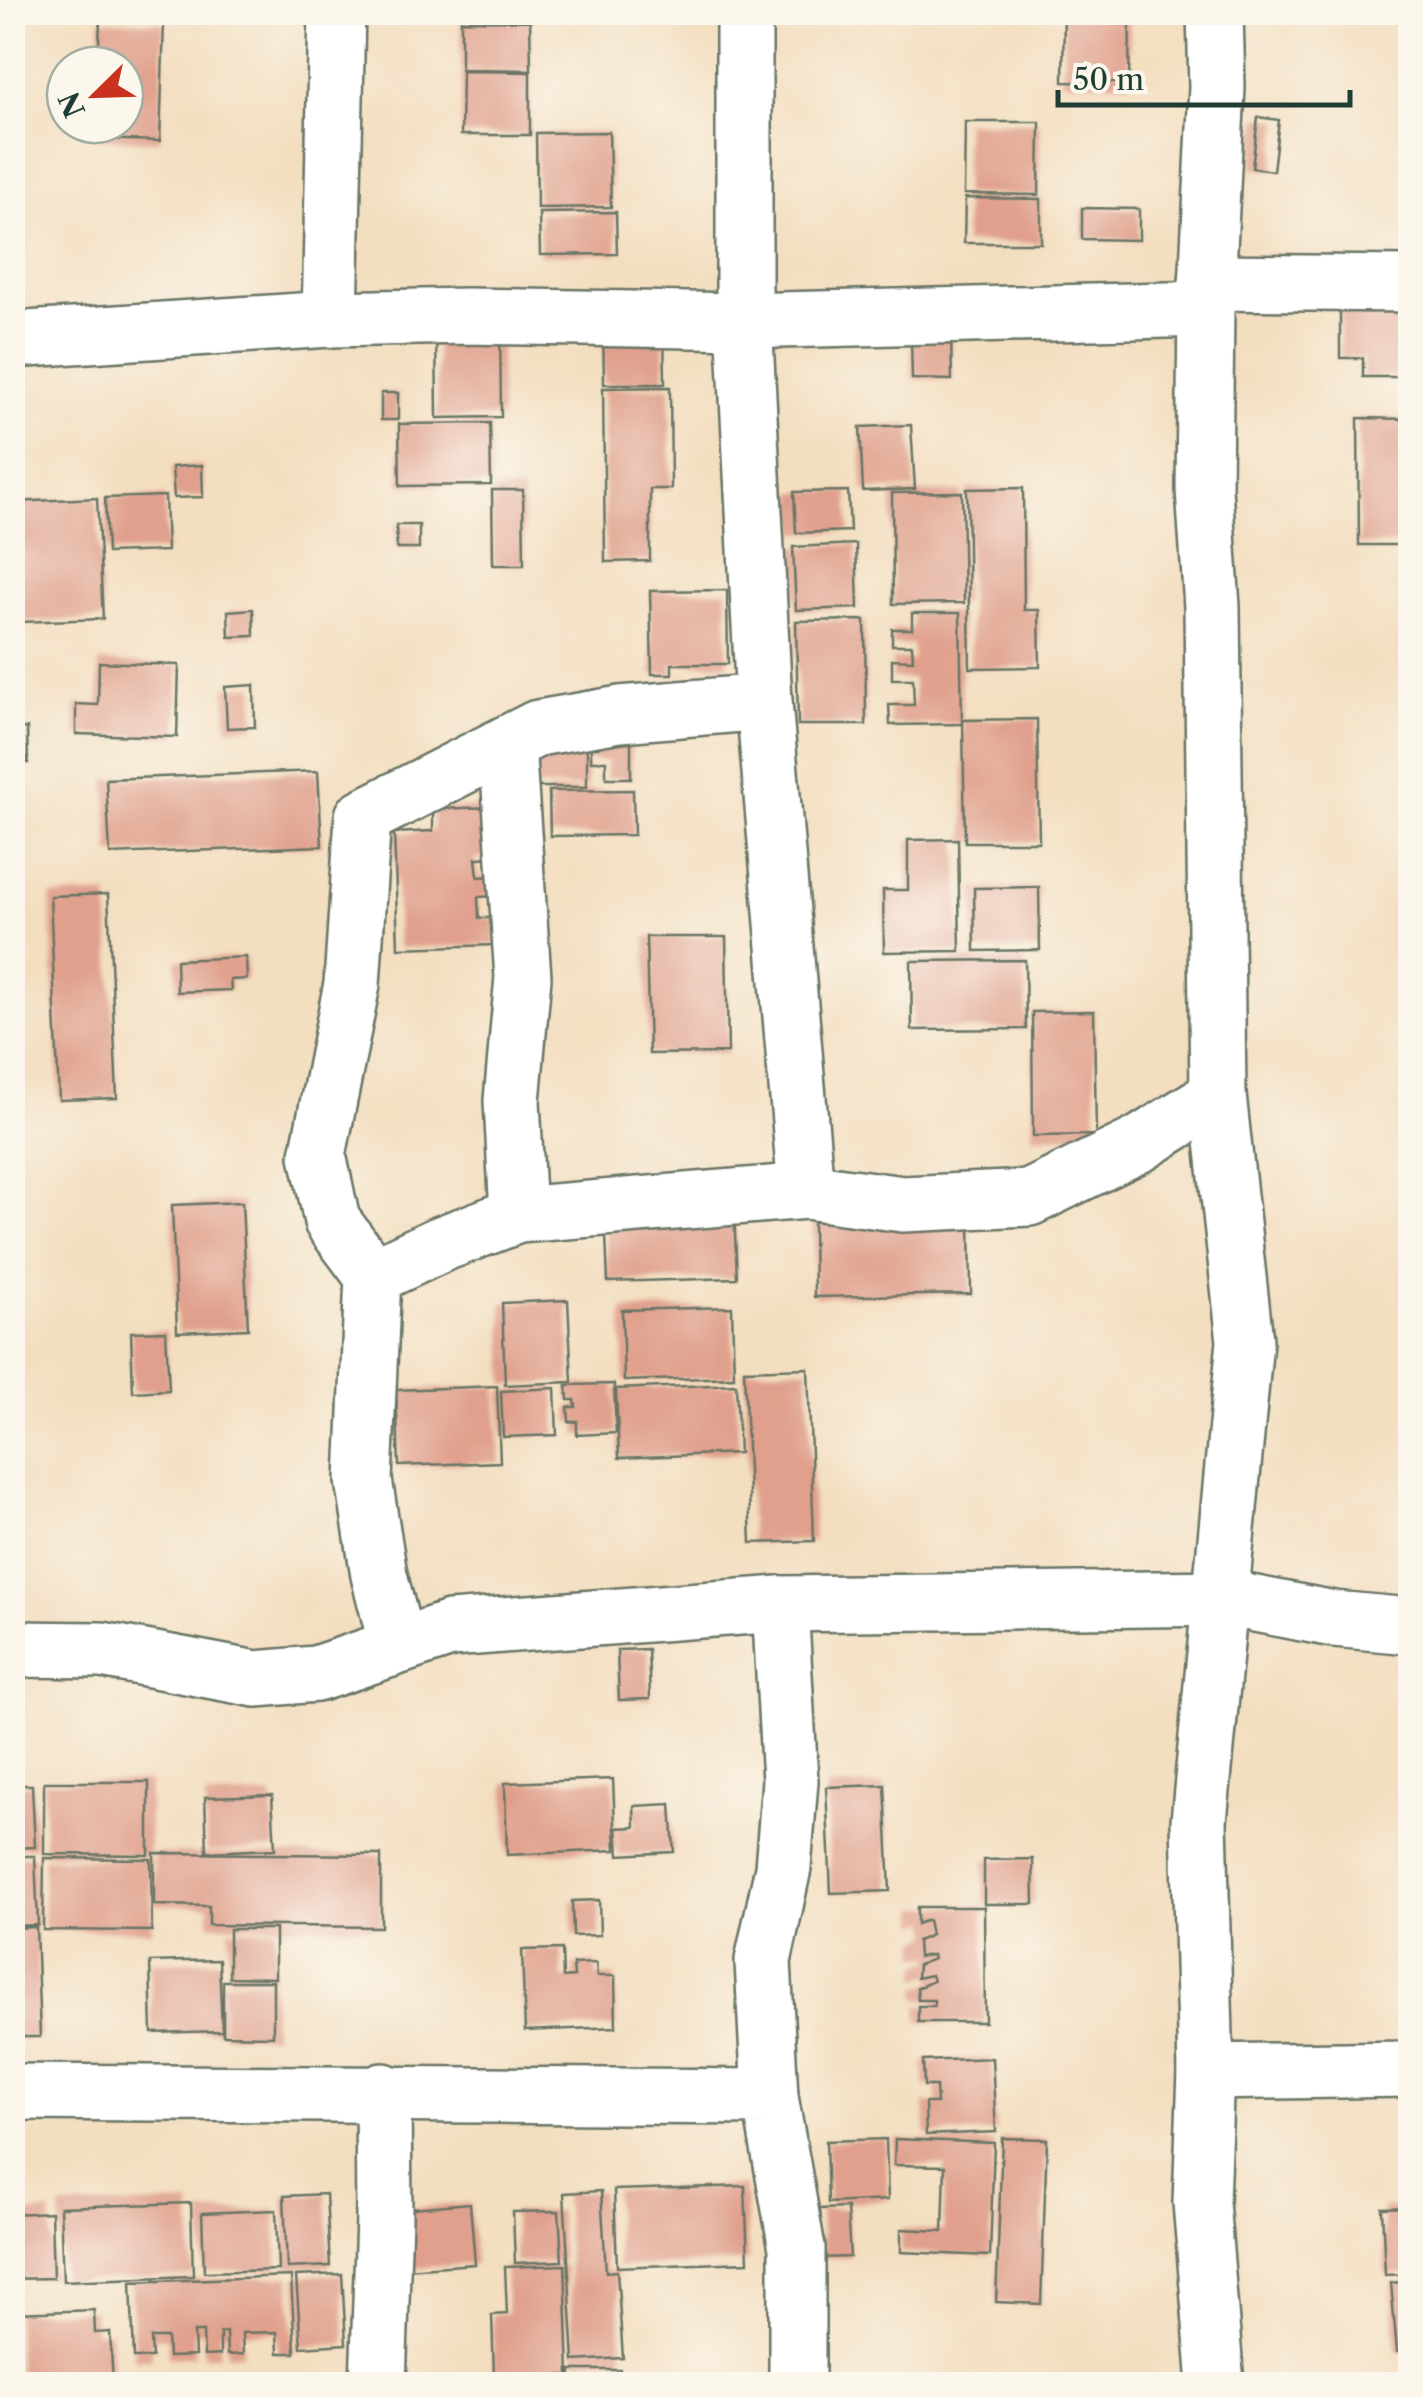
<svg xmlns="http://www.w3.org/2000/svg" width="1423" height="2397" font-family="'Libre Caslon Text',serif">
<rect width="100%" height="100%" fill="#fbf7ec"/>
<filter id="ink" filterUnits="userSpaceOnUse"><feTurbulence type="fractalNoise" baseFrequency=".01" numOctaves="2"/><feDisplacementMap in="SourceGraphic" scale="20" xChannelSelector="R" yChannelSelector="G"/><feConvolveMatrix kernelMatrix="1 2 1 2 8 2 1 2 1" color-interpolation-filters="sRGB"/></filter>
<filter id="wash" filterUnits="userSpaceOnUse"><feTurbulence type="fractalNoise" baseFrequency=".0048" numOctaves="4" result="noise"/><feDisplacementMap in="SourceGraphic" scale="40" xChannelSelector="R" yChannelSelector="G"/><feGaussianBlur stdDeviation="2.25" result="paint"/><feColorMatrix in="noise" values="0 0 0 0 0 0 0 0 0 0 0 0 0 0 0 0 0 1.4 0 .05"/><feComposite in="paint" operator="in"/></filter>
<g filter="url(#wash)">
<rect width="100%" height="100%" fill="#f3dec0"/>
<g id="blocks">
<g fill="#e0a08d">
<polygon points="1064,12 1130,12 1129,83 1063,82"/>
<polygon points="100,20 164,23 160,141 96,139 96,125 125,125 125,65 98,65"/>
<polygon points="461,20 530,21 531,70 461,69"/>
<polygon points="462,71 530,72 530,135 461,135"/>
<polygon points="1258,117 1279,120 1273,171 1252,168"/>
<polygon points="965,122 1040,122 1039,195 964,194"/>
<polygon points="609,132 611,207 537,208 536,133"/>
<polygon points="965,198 1041,199 1041,243 964,243"/>
<polygon points="1082,208 1139,209 1139,240 1082,239"/>
<polygon points="616,212 617,254 540,255 539,213"/>
<polygon points="1340,311 1410,312 1410,377 1363,377 1363,358 1340,358"/>
<polygon points="603,322 664,322 665,384 604,384"/>
<polygon points="436,325 500,325 501,417 437,418"/>
<polygon points="951,337 952,380 912,379 911,339"/>
<polygon points="670,387 671,489 650,489 650,561 605,562 603,388"/>
<rect x="381" y="393" width="17" height="27"/>
<polygon points="1358,418 1410,419 1410,545 1359,545"/>
<polygon points="490,423 491,485 400,486 399,424"/>
<polygon points="911,425 915,489 863,491 860,427"/>
<polygon points="202,465 203,497 174,498 172,467"/>
<polygon points="1023,488 1024,610 1039,610 1040,667 970,668 967,489"/>
<polygon points="492,490 523,490 524,565 493,565"/>
<polygon points="848,491 850,531 796,533 794,492"/>
<polygon points="962,492 964,603 893,604 892,493"/>
<polygon points="165,496 167,551 107,553 105,498"/>
<polygon points="97,498 103,619 20,622 14,502"/>
<polygon points="396,525 419,525 419,549 397,549"/>
<polygon points="856,544 858,608 796,610 793,547"/>
<polygon points="727,590 728,664 672,664 672,674 652,674 650,591"/>
<polygon points="253,609 254,636 229,637 228,611"/>
<polygon points="912,613 960,613 962,724 890,725 889,705 914,705 913,679 892,679 892,659 913,660 912,645 892,645 892,629 912,629"/>
<polygon points="865,620 866,725 798,725 796,621"/>
<polygon points="99,662 179,665 177,737 76,734 76,704 98,705"/>
<polygon points="254,685 255,727 227,728 225,687"/>
<polygon points="1037,719 1039,842 965,842 963,720"/>
<polygon points="631,727 631,778 606,778 606,761 591,761 591,728"/>
<polygon points="27,728 28,763 12,763 12,729"/>
<rect x="533" y="734" width="54" height="53"/>
<polygon points="318,771 322,846 110,854 106,779"/>
<polygon points="633,790 634,835 550,836 549,791"/>
<polygon points="496,807 499,857 476,858 478,877 496,876 496,896 478,897 479,918 495,918 496,945 398,948 394,833 433,831 433,809"/>
<polygon points="958,839 960,951 884,952 883,890 908,890 908,840"/>
<polygon points="1039,887 1040,950 975,951 974,888"/>
<polygon points="108,894 117,1098 59,1100 50,896"/>
<polygon points="646,937 726,937 728,1053 649,1054"/>
<polygon points="246,957 247,979 230,980 231,990 177,992 176,960"/>
<polygon points="1025,960 1026,1029 912,1030 911,961"/>
<polygon points="1094,1011 1096,1135 1033,1136 1032,1012"/>
<polygon points="242,1202 248,1329 177,1332 172,1205"/>
<polygon points="734,1210 737,1278 608,1282 605,1214"/>
<polygon points="970,1220 971,1294 814,1297 813,1222"/>
<polygon points="568,1300 572,1382 505,1385 502,1303"/>
<polygon points="732,1307 734,1377 624,1381 622,1310"/>
<polygon points="166,1331 169,1390 133,1392 131,1332"/>
<polygon points="808,1368 814,1541 751,1543 744,1370"/>
<polygon points="614,1384 616,1433 577,1435 577,1421 569,1422 568,1407 576,1407 575,1400 568,1400 567,1385"/>
<polygon points="736,1384 739,1453 619,1458 616,1389"/>
<polygon points="497,1386 500,1462 399,1466 396,1390"/>
<polygon points="555,1388 557,1435 503,1437 501,1391"/>
<polygon points="648,1649 650,1699 619,1700 617,1650"/>
<polygon points="613,1779 616,1850 507,1855 505,1783"/>
<polygon points="44,1782 149,1782 149,1855 44,1854"/>
<polygon points="12,1785 32,1785 35,1847 12,1848"/>
<polygon points="885,1785 890,1891 831,1893 826,1787"/>
<polygon points="272,1795 275,1849 207,1852 205,1797"/>
<polygon points="671,1804 674,1852 619,1855 617,1828 635,1827 634,1806"/>
<polygon points="154,1853 381,1855 381,1927 209,1925 209,1906 154,1905"/>
<polygon points="12,1856 35,1856 38,1925 12,1926"/>
<polygon points="44,1858 151,1859 152,1931 43,1930"/>
<polygon points="1033,1859 1034,1904 984,1904 984,1860"/>
<polygon points="599,1900 600,1935 573,1936 572,1901"/>
<polygon points="917,1907 984,1907 985,2022 918,2022 918,2006 934,2006 934,2000 918,2000 917,1988 933,1981 931,1975 917,1978 918,1965 933,1959 932,1955 918,1957 917,1941 931,1935 928,1920 917,1924"/>
<polygon points="36,1927 40,2037 12,2037 12,1928"/>
<polygon points="229,1929 275,1929 275,1978 229,1977"/>
<polygon points="562,1949 563,1978 574,1977 573,1964 596,1963 597,1976 615,1976 616,2027 525,2031 522,1950"/>
<polygon points="219,1960 222,2031 152,2033 150,1962"/>
<polygon points="223,1981 273,1981 273,2036 223,2035"/>
<polygon points="992,2058 996,2132 926,2135 925,2103 937,2103 936,2086 924,2086 923,2061"/>
<polygon points="1002,2138 1047,2139 1041,2304 996,2302"/>
<polygon points="886,2139 888,2200 828,2203 826,2141"/>
<polygon points="895,2139 994,2143 990,2256 901,2252 901,2229 943,2231 945,2166 894,2165"/>
<polygon points="745,2186 748,2262 617,2267 614,2190"/>
<polygon points="601,2191 606,2272 617,2271 623,2358 574,2361 564,2193"/>
<polygon points="326,2194 330,2266 287,2268 284,2196"/>
<polygon points="191,2203 193,2276 63,2281 60,2207"/>
<polygon points="470,2203 475,2264 406,2269 400,2209"/>
<polygon points="1410,2207 1410,2274 1385,2275 1382,2208"/>
<polygon points="847,2208 850,2257 822,2258 820,2209"/>
<polygon points="276,2210 278,2270 204,2272 202,2213"/>
<polygon points="559,2211 562,2261 515,2263 513,2212"/>
<polygon points="51,2212 53,2278 12,2279 12,2214"/>
<polygon points="565,2265 569,2375 494,2377 492,2315 507,2314 505,2267"/>
<polygon points="342,2274 346,2344 301,2347 296,2276"/>
<polygon points="291,2276 295,2353 278,2353 277,2332 242,2333 243,2354 227,2355 226,2332 220,2333 220,2355 204,2356 203,2332 194,2332 195,2356 168,2357 167,2338 151,2338 152,2358 134,2358 131,2282"/>
<polygon points="1410,2281 1410,2351 1397,2352 1391,2283"/>
<polygon points="94,2310 95,2333 110,2332 113,2384 19,2384 16,2313"/>
<rect x="571" y="2370" width="49" height="14"/>
</g>
</g>
</g>
<g filter="url(#ink)">
<use href="#blocks" fill-opacity="0" stroke="#697565" stroke-width="2.5"/>
<g fill="none" stroke-linecap="round" stroke-linejoin="round">
<g stroke="#697565" stroke-width="60">
<g id="minor">
<polyline points="744,12 744,321 764,702 806,1191"/>
<polyline points="1215,12 1217,87 1206,309 1204,489 1212,607 1218,1095 1245,1341 1199,1821 1206,2072 1201,2202 1216,2384"/>
<polyline points="1207,282 1410,284"/>
<polyline points="330,319 337,12"/>
<polyline points="12,340 330,319 467,316 744,321 1206,309"/>
<polyline points="507,745 523,977 512,1101 518,1215"/>
<polyline points="373,1276 441,1244 518,1215 806,1191 903,1204 1029,1198 1140,1144 1218,1095"/>
<polyline points="397,1645 379,1575 364,1480 373,1276 332,1221 318,1155 352,984 363,817 538,728 620,714 764,702"/>
<polyline points="12,1649 102,1650 256,1679 316,1674 450,1629 780,1604 1224,1598 1334,1619 1410,1626"/>
<polyline points="1206,2072 1410,2069"/>
<polyline points="12,2092 770,2097 797,2248 797,2384"/>
<polyline points="770,2097 763,1961 783,1868 790,1781 780,1604"/>
<polyline points="378,2384 384,2218 383,2091"/>
</g>
</g>
<use href="#minor" stroke="#fff" stroke-width="55"/>
</g>
</g>
<rect width="1423" height="2397" fill="none" stroke="#fbf7ec" stroke-width="50"/>
<g transform="translate(95 95) rotate(247)"><circle r="48" fill="#fbf7ec" stroke="#a3ada2" stroke-width="2.5"/>
<path d="M0-8L18 38L0 25L-18 38Z" fill="#c8321e"/>
<text y="-15" font-size="28" font-weight="bold" text-anchor="middle" fill="#1f3d34">N</text>
</g>
<path d="M1058 90v15h292v-15" fill="none" stroke="#1f3d34" stroke-width="5"/>
<text x="1073" y="90" font-size="30" fill="#1f3d34" stroke="#fbf7ec" stroke-width="8" paint-order="stroke">50 m</text>
</svg>
